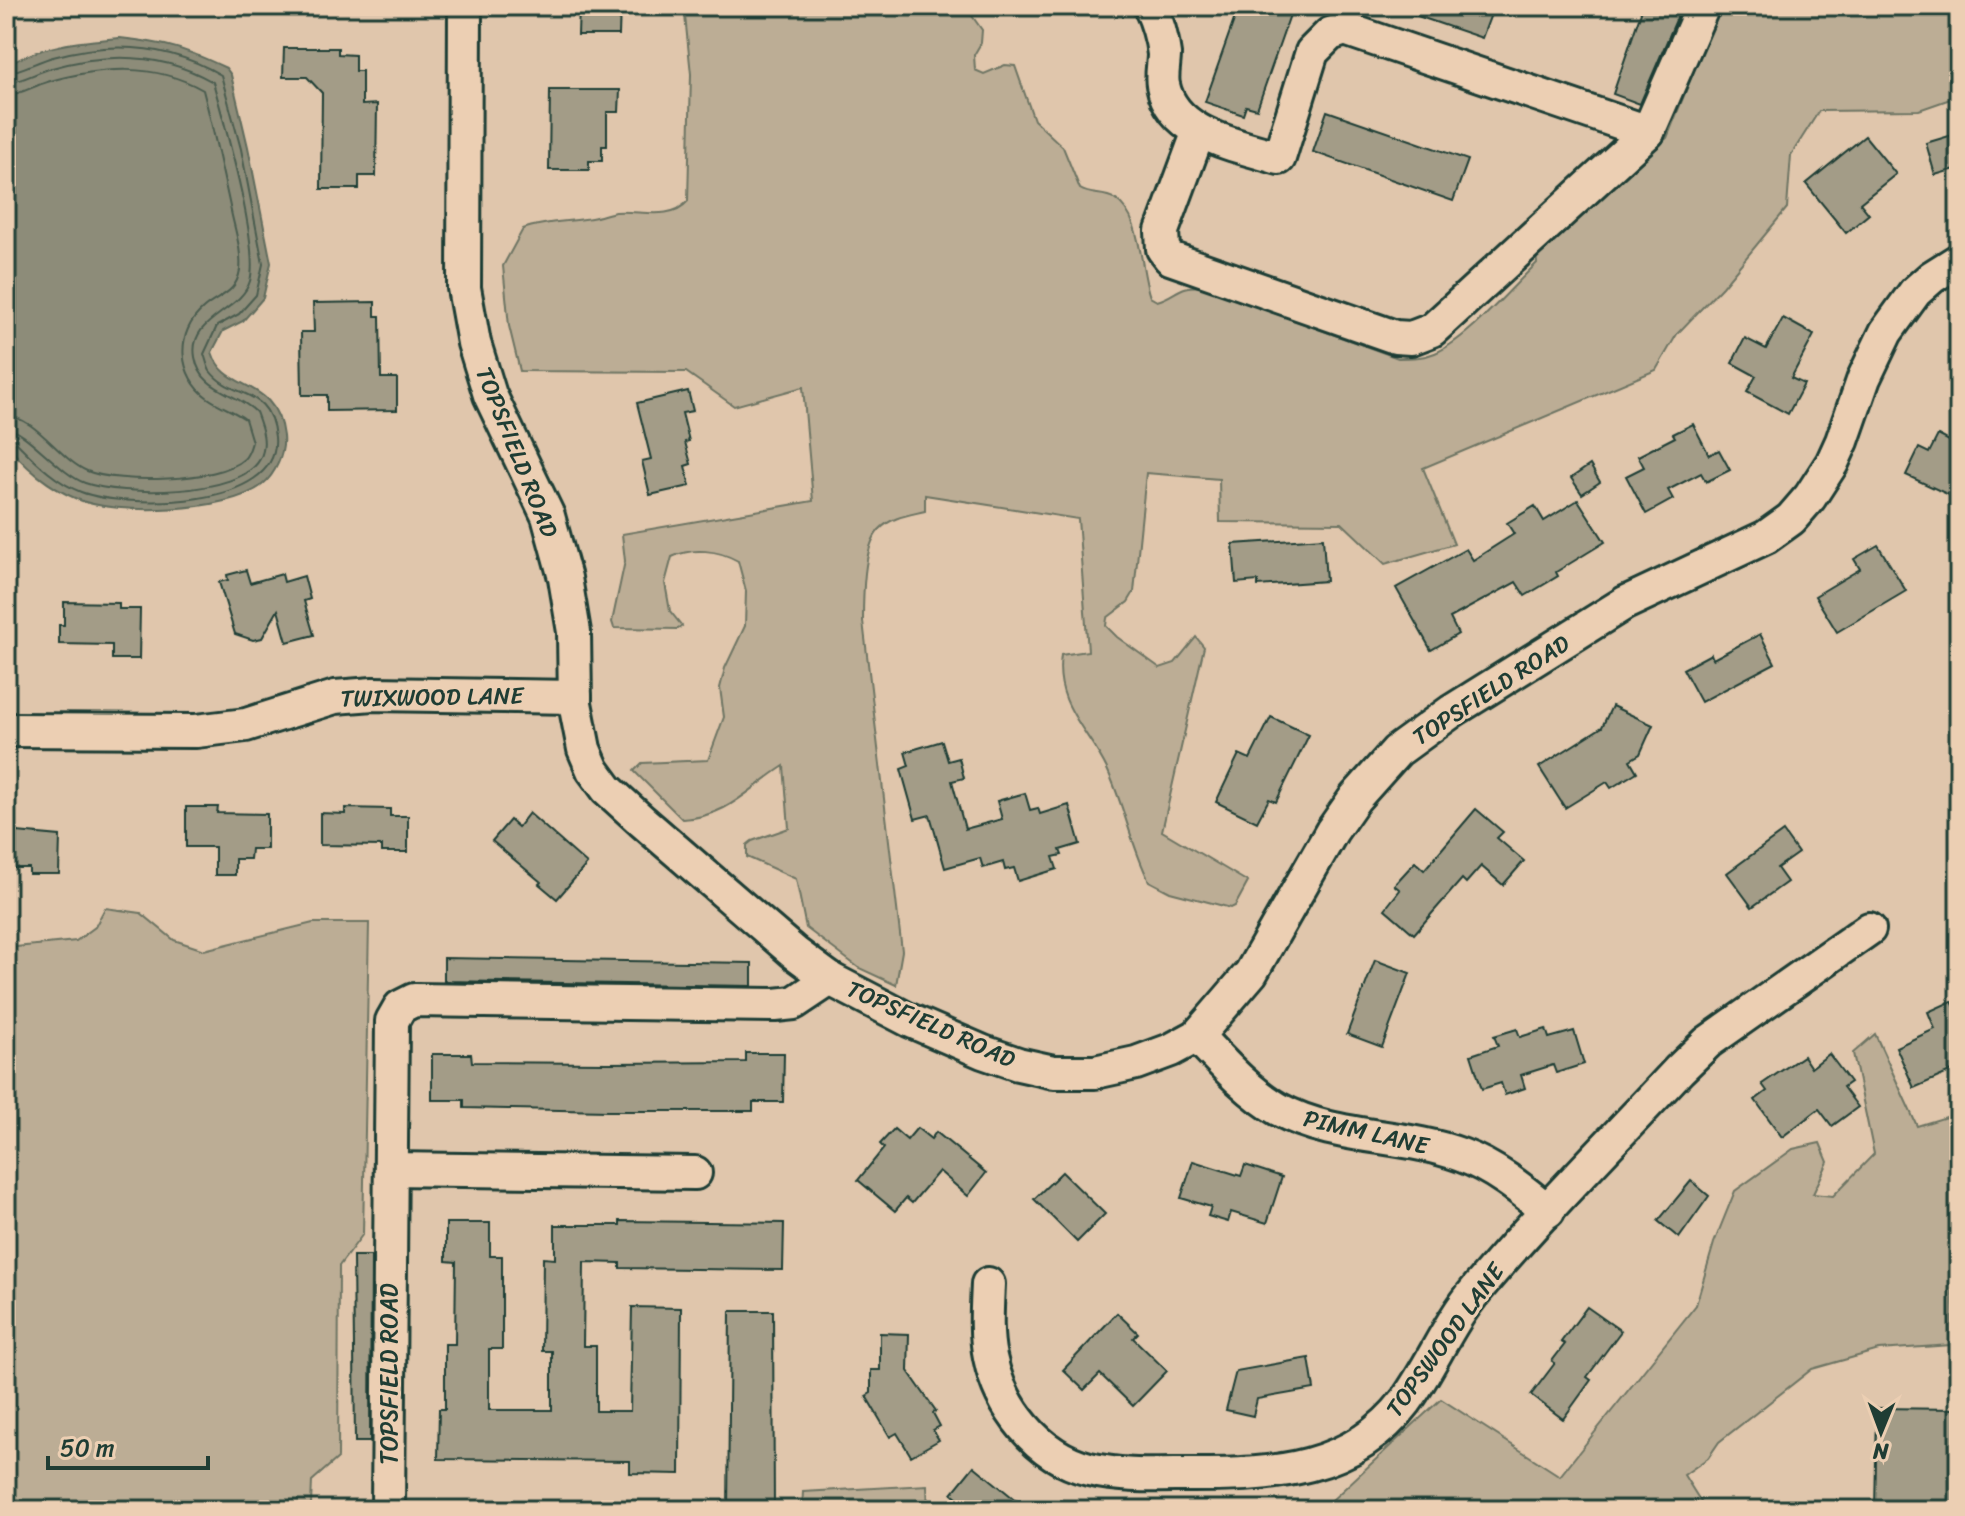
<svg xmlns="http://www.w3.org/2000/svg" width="1965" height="1516" font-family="Sriracha,sans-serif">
<rect width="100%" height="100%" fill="#e0c6ac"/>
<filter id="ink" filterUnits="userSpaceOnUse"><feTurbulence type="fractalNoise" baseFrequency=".0125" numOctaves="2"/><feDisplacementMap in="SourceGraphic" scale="16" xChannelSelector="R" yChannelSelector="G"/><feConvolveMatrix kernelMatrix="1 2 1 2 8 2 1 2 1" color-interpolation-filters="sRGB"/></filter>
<g filter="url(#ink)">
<g fill="#bcad95" stroke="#6e7564" stroke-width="2">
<path d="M684 6H965L982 30 981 43 974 55 975 70 984 74 1005 65 1015 66 1034 120 1063 147 1080 189C1091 196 1104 192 1115 199 1142 216 1140 269 1150 297L1157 301C1178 295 1178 284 1203 287L1398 358C1411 358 1423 358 1435 353 1468 339 1510 289 1537 263L1535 247 1667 138 1720 6H1959V96L1919 110 1819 111 1791 155 1787 208 1722 287 1677 334 1656 370 1423 468 1454 544 1385 564 1342 523 1220 522 1219 479 1146 473 1134 592 1128 602 1107 618 1106 626 1117 637 1160 668 1175 663 1196 637 1204 647 1162 831 1248 882 1235 906 1231 908 1170 892 1149 881C1131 845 1124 805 1107 769 1088 729 1054 705 1061 655L1088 651 1078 519 925 495V511C909 515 891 517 879 530 863 547 863 598 863 621L902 951 896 985 859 968 806 928 796 879 747 857V845L752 841 789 828 784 766C748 789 728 817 682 819L634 771 642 763 708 760 724 717 720 688 725 668 745 626 746 591 738 561C719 550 692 547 672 557L665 583 670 611 682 626 678 629 614 628 612 622 625 561 622 534 813 501 803 387 734 406 686 372 520 371 509 326 503 266 523 229C545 221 568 222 591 218 600 217 608 213 616 212 640 210 671 221 688 201L691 74Z"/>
<polygon points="105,908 141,913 174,940 204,950 313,923 369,923 363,1234 339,1266 338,1458 312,1481 311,1504 314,1510 6,1510 6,948 76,941 95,927"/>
<polygon points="1875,1034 1917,1126 1959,1113 1959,1259 1953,1260 1951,1345 1879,1350 1812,1369 1719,1442 1708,1458 1684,1475 1706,1510 1334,1510 1332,1500 1441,1399 1560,1476 1696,1305 1714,1243 1735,1191 1793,1149 1820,1143 1828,1162 1813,1194 1833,1196 1874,1154 1853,1053"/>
<polygon points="927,1485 928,1510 802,1510 803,1492"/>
</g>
<path fill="#8d8c79" stroke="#616c5d" stroke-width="2" d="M120 38C166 43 184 48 226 68L231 75 248 147 271 263 263 298 243 321 223 331 212 352C225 394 276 376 283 436 285 453 275 475 262 485 229 512 115 516 77 499 50 488 22 466 6 442V67C37 45 83 41 120 38Z"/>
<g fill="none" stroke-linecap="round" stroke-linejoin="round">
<g stroke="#4b5d50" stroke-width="2">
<path d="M6 73C21 71 38 61 53 57 111 41 168 44 221 75L241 149 263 264 256 295 239 314 217 326 204 354C206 359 207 366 210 371 232 400 270 385 275 437 282 510 125 509 81 492 54 482 34 460 14 440L6 439"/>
<path d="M6 83C21 82 37 72 52 68 108 52 163 53 213 82 224 122 260 246 250 281 241 312 188 318 195 357 201 392 235 391 256 412 262 428 268 443 260 459 240 497 121 496 85 483 58 473 27 430 6 428"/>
<path d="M6 95C21 95 33 86 47 82 100 67 154 62 203 90 214 132 223 174 232 216 236 233 242 253 240 270 236 294 219 295 204 308 174 333 178 376 208 398 219 406 234 411 245 419L252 442C250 449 249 454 244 459 220 482 117 484 87 471 58 458 36 417 6 416"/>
</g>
</g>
<g fill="#a39c87" stroke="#1f3d34" stroke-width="2">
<polygon points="579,6 620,6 619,35 578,35"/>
<polygon points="1239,6 1293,6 1257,109 1246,106 1243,115 1205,102"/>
<polygon points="1398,6 1494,6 1482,38 1397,9"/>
<polygon points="1643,6 1682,6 1640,104 1613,94"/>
<polygon points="284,48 338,48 338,54 355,55 355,71 362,71 362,105 377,104 376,176 359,176 359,189 321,189 322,93 307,77 283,77"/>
<polygon points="550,90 620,90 619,112 607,112 607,146 602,146 602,161 589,161 589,170 549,170"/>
<polygon points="1327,111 1468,160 1453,201 1313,152"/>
<polygon points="1959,133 1959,168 1935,175 1926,143"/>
<polygon points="1865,136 1896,174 1860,203 1869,214 1846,233 1806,184"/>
<polygon points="375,302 375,316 380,316 381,378 397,378 397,410 327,411 327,395 302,395 301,332 314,332 313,303"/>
<polygon points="1783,318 1814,335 1791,378 1804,384 1788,414 1747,392 1756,376 1732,363 1745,338 1766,349"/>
<polygon points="688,391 693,411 682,413 689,441 685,442 691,464 685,466 690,486 650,495 642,461 651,459 637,403"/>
<polygon points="1693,424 1709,455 1719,450 1730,470 1706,482 1701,473 1668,490 1673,499 1646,514 1626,476 1644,467 1638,456 1675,437 1673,434"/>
<polygon points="1938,435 1959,446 1959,474 1949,495 1906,475 1919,448 1929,453"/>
<polygon points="1590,465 1600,482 1582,494 1571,478"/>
<polygon points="1578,500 1605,542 1556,572 1558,576 1525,596 1516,582 1450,618 1458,634 1431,650 1396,588 1466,549 1473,560 1514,534 1507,523 1535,506 1544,521"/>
<polygon points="1323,538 1326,581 1258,586 1258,581 1236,583 1233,544"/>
<polygon points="1878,545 1906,591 1837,632 1815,596 1860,569 1854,559"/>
<polygon points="246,570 250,583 282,574 284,582 304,576 310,599 304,601 314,635 287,642 278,610 262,638 253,640 235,634 219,582 228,580 227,575"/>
<polygon points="64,602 119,603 119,609 140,609 139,659 112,659 112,645 59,644 59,625 64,625"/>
<polygon points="1760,634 1775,663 1701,702 1683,669 1711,654 1713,659"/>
<polygon points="1612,706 1653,725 1640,754 1630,760 1637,772 1611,788 1607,782 1565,808 1539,767 1602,727"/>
<polygon points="1271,717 1309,735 1276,802 1269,799 1257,822 1216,802 1239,754 1250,759"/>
<polygon points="942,741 948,761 959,758 964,778 952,781 965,829 1002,819 997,801 1025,793 1030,810 1038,808 1040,814 1069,805 1080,844 1060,850 1062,855 1053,857 1057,869 1018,881 1014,868 1005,870 1003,862 983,868 980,858 945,868 930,815 915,819 901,769 909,766 905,752"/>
<polygon points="186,807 218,807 217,813 267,814 267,849 251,849 250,859 235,859 235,875 215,875 215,847 186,847"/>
<polygon points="345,808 390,809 390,816 408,816 408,852 382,852 382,846 320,845 320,813 345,814"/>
<polygon points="1476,809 1503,832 1497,838 1524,861 1503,885 1481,866 1466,883 1462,879 1414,934 1385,909 1400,890 1394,885 1415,862 1424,870"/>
<polygon points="529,813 587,864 557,899 539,884 541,882 492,841 510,820 518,827"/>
<polygon points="6,831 60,836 59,874 29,874 29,868 6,868"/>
<polygon points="1783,832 1798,853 1777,868 1787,882 1752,907 1727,873"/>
<polygon points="444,958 752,963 752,986 444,981"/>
<polygon points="1375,960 1410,973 1382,1047 1347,1034"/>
<polygon points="1952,1001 1959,1016 1959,1068 1914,1088 1896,1047 1935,1029 1928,1012"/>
<polygon points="1517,1029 1520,1037 1546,1029 1549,1038 1574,1031 1584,1064 1556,1073 1553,1065 1521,1075 1525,1088 1505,1095 1501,1083 1482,1089 1471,1055 1498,1046 1494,1036"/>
<polygon points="746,1053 784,1053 783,1102 753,1102 753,1111 608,1111 464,1108 464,1100 432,1100 432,1054 471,1054 472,1062 608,1063 746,1062"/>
<polygon points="1829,1054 1850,1082 1843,1087 1858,1107 1832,1126 1819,1109 1782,1137 1755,1100 1767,1091 1762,1084 1803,1056 1811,1068"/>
<polygon points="917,1128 931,1139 936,1132 986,1173 968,1196 939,1171 912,1203 906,1198 895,1211 858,1180 884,1148 880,1144 894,1129 907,1140"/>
<polygon points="1193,1161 1241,1176 1245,1165 1282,1177 1267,1223 1231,1212 1228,1222 1208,1216 1211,1207 1181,1198"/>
<polygon points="1062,1172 1105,1214 1077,1242 1034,1199"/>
<polygon points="1691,1181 1709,1196 1679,1238 1658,1221"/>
<polygon points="620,1221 784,1223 783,1270 620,1268 620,1263 584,1262 583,1346 596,1346 596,1411 630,1411 632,1307 681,1308 680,1474 630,1473 630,1461 438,1459 439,1409 445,1409 445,1344 455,1344 456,1262 446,1261 446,1223 490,1223 490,1256 502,1256 502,1349 489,1349 489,1410 552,1410 552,1351 542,1351 543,1258 555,1259 555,1225 620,1225"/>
<polygon points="353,1256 371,1256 370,1442 355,1442"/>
<polygon points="1587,1307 1621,1331 1587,1377 1591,1380 1563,1419 1531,1395 1555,1363 1552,1361 1565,1344 1561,1342"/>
<polygon points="730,1311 773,1311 774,1510 728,1510"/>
<polygon points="1117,1313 1138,1333 1133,1338 1167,1371 1133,1406 1100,1374 1084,1390 1063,1370"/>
<polygon points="880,1333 909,1334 908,1371 936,1411 933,1413 940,1426 933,1430 939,1440 911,1456 897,1433 890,1437 866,1396 871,1393 871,1370 880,1370"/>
<polygon points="1309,1358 1314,1389 1257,1399 1253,1416 1226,1410 1236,1371"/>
<polygon points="1877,1408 1959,1409 1959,1510 1875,1510"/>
<polygon points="974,1466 1028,1510 972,1510 952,1493"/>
</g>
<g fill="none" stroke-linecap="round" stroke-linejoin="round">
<g stroke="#1f3d34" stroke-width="38">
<g id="minor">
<polyline points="465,6 464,288 474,343 490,395 548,516 565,578 574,632 575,703 584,749 593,770 607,789 642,821 795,953 830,979 909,1020 983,1052 1018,1064 1054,1072 1095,1072 1136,1063 1171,1050 1197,1036 1251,973 1332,831 1355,798 1397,751 1452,711 1625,603 1766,537 1791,519 1810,497 1832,463 1842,441 1864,378 1886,332 1915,292 1932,277 1959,260"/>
<path d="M1150 6C1157 21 1162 37 1164 54 1164 64 1161 75 1163 85 1173 136 1239 145 1279 158L1312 52 1330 34 1345 29 1648 132 1703 6"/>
<polyline points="1199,131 1162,231 1163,249 1170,258 1395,337 1411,338 1432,330 1648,132"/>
<polyline points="6,730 196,731 246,725 335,697 373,694 575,697"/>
<path d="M1197 1036C1222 1062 1247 1091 1278 1109 1335 1140 1402 1133 1461 1155 1494 1167 1521 1189 1548 1211"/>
<polyline points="391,1169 695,1173"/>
<path d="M988 1284C987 1308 985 1333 990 1357 1000 1407 1037 1456 1089 1469 1122 1477 1157 1475 1192 1475 1272 1475 1352 1472 1406 1401 1432 1365 1448 1323 1477 1289 1541 1213 1611 1143 1679 1070L1708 1042 1869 929"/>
<polyline points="388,1510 392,1021 400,1007 414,1000 775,1005 794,1003 830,979"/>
</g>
</g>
<use href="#minor" stroke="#eccfb3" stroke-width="32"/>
</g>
</g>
<g text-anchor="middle" stroke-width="6" stroke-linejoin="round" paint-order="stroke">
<g font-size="24" fill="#1f3d34" stroke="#eccfb3">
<text transform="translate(517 452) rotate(68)" y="8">TOPSFIELD ROAD</text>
<text transform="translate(1491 690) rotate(-33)" y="8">TOPSFIELD ROAD</text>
<text transform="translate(432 697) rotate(-1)" y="8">TWIXWOOD LANE</text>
<text transform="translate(931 1024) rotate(24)" y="8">TOPSFIELD ROAD</text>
<text transform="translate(1366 1132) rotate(13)" y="8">PIMM LANE</text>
<text transform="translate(1445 1340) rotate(-54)" y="8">TOPSWOOD LANE</text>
<text transform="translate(389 1374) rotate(-90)" y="8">TOPSFIELD ROAD</text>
</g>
</g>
<rect width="1965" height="1516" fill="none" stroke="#eccfb3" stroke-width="32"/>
<rect x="16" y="16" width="1933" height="1484" fill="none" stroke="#1f3d34" stroke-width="3" filter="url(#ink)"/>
<g transform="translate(1881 1432) rotate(181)" stroke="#eccfb3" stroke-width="6" paint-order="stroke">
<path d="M0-6L14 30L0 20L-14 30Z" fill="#1f3d34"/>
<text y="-12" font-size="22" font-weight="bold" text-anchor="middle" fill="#1f3d34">N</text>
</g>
<path d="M48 1456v12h160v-12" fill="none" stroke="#1f3d34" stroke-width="4"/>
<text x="60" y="1456" font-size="24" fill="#1f3d34" stroke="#eccfb3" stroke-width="6" paint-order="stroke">50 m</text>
</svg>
